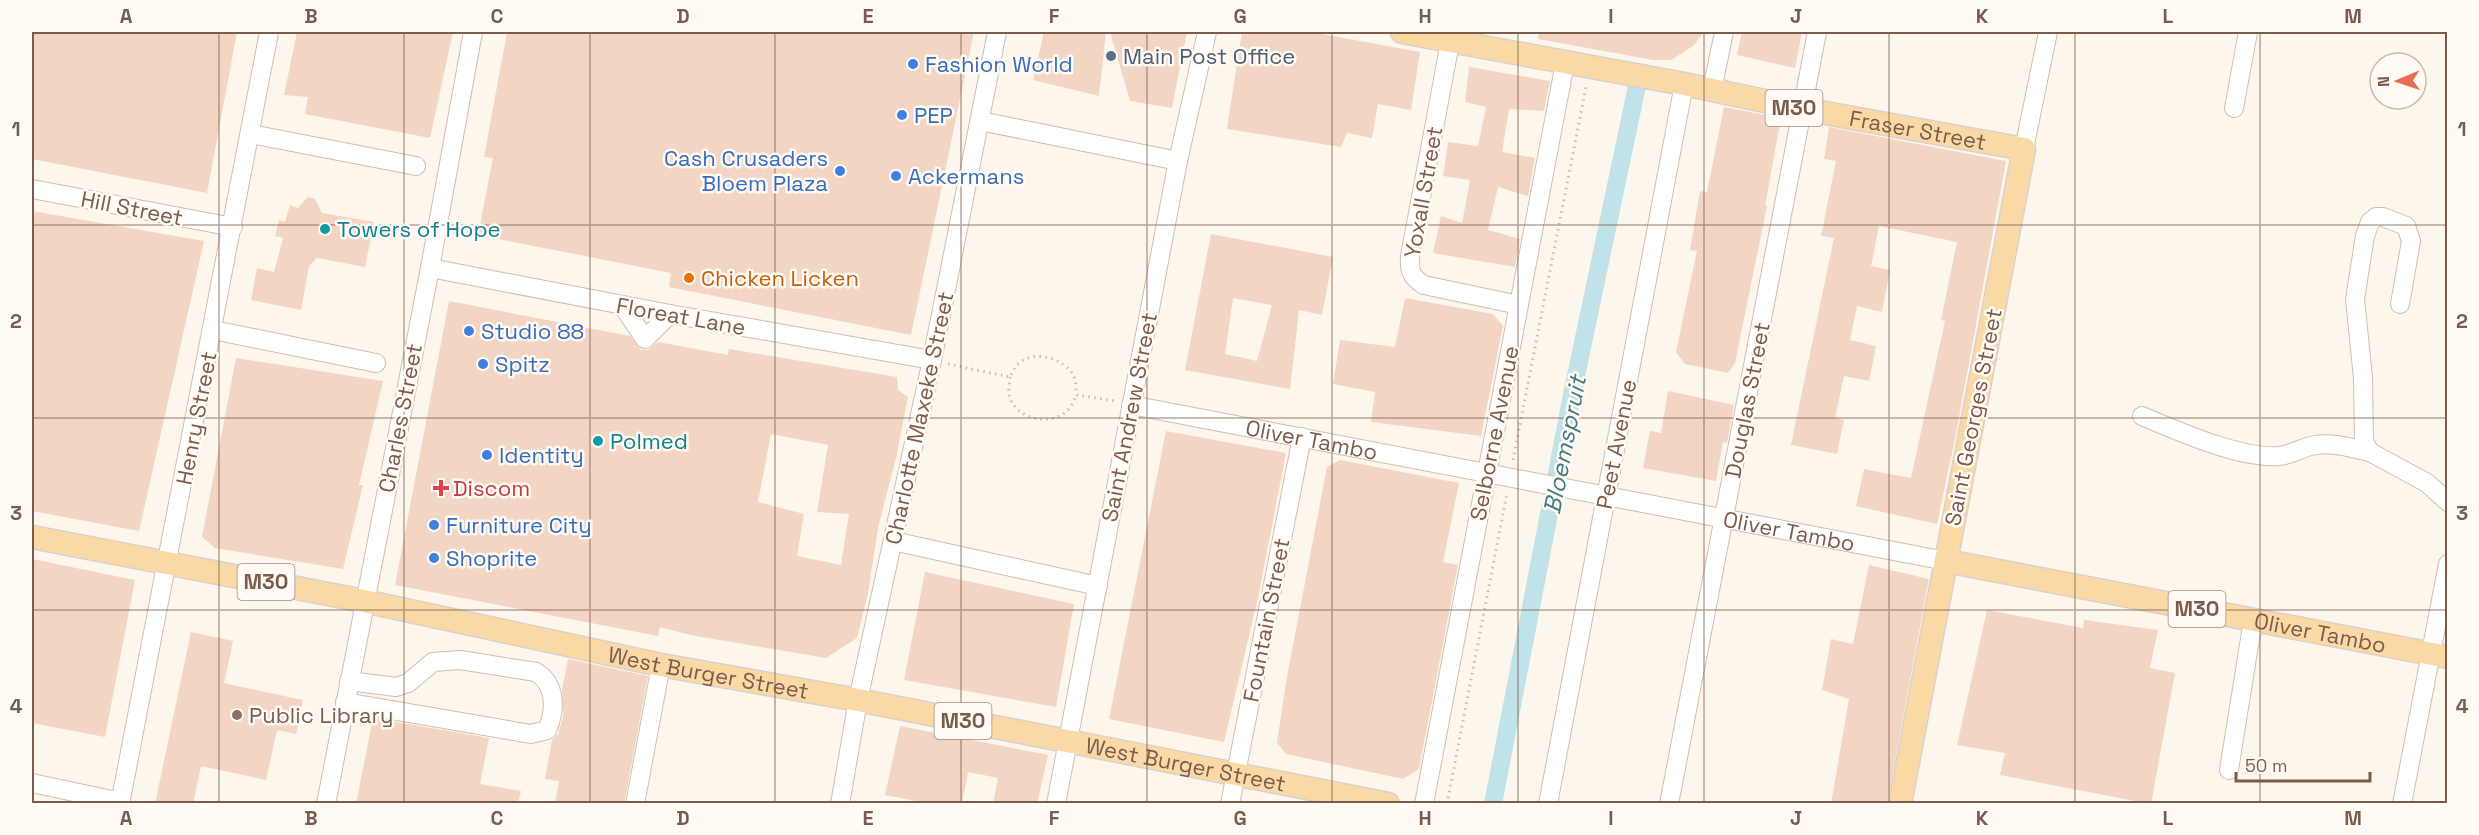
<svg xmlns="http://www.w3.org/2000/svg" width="2479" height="835" font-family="'Space Grotesk',sans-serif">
<rect width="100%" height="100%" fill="#fdf6ec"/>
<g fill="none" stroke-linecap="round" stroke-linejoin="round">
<polyline stroke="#bfe3e8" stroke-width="18" points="1493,804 1572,395 1637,86"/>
</g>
<g fill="#f3d5c3" fill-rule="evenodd">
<polygon points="32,32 237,32 207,193 32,159"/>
<polygon points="297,32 453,32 430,138 305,114 308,97 284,95"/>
<polygon points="507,32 974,32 911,335 669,287 671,273 478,235 493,158 484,157"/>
<polygon points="1044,32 1106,32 1099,96 1033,80"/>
<polygon points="1110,32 1187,32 1172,108 1130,101"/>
<polygon points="1242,32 1311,32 1420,52 1411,110 1378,104 1372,138 1347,133 1341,147 1227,129"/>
<polygon points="1539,32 1704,32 1693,46 1671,60 1653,60 1538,39"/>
<polygon points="1742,32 1802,32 1795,68 1737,55"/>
<polygon points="1469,67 1550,81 1544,111 1509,109 1502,152 1535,158 1528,196 1498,187 1488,230 1520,239 1515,267 1433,253 1441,216 1462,223 1470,180 1443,176 1448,142 1478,146 1486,107 1465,102"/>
<polygon points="1724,107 1781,118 1765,206 1767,206 1735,363 1728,373 1685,364 1676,352 1697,251 1690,250 1700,191 1707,192"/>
<polygon points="1829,127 2006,161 1956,434 1937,524 1856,506 1864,469 1911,478 1945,321 1941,320 1957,242 1879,226 1871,266 1890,270 1882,312 1857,306 1850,340 1876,346 1869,381 1844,376 1835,418 1844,420 1837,454 1791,445 1834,238 1821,236 1836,161 1824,159"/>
<polygon points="308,197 315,199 322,213 374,222 365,267 317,258 309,266 301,310 251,300 257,268 274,272 283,238 275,236 279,220 285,222 290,205 298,208"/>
<polygon points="32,211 204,241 139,531 32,511"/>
<path d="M1211 234 1333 257 1322 315 1299 310 1290 389 1185 370ZM1233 298 1272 305 1257 361 1225 354Z"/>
<polygon points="1405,298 1493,314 1503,326 1481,436 1371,422 1375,392 1333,384 1340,340 1395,347"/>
<path d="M449 301 630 336 641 350H648L658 342 728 355 729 349 897 377 898 390 908 397 896 458 878 528 868 593 857 638 826 658 690 635 660 627 658 636 395 585ZM771 434 828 445 817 512 849 514 841 565 797 556 804 514 758 502Z"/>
<polygon points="236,358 383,381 359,485 363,485 343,569 215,548 202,537"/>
<polygon points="1668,391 1734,405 1727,443 1723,442 1716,481 1643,468 1650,431 1661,433"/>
<polygon points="1166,431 1286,453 1258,598 1224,742 1109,719"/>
<polygon points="1340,460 1459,483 1443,562 1458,565 1419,769 1403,779 1286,754 1277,743 1286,682 1327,467"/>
<polygon points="32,559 135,580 105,737 32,723 34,692 32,692"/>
<polygon points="1869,565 1929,579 1887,804 1831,804 1849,699 1822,690 1831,639 1853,644"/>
<polygon points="925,572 1074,604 1056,707 904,680"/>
<polygon points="1987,610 2083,628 2084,620 2158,630 2150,668 2175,673 2151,804 2000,775 2005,753 1957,745"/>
<polygon points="191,632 233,641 224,683 303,700 296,734 277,730 266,780 201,766 193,804 155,804"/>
<polygon points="568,659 648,676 624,804 555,804 559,781 545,779 552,740 558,734 563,717 562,690"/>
<polygon points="373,718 489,738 480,784 521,791 518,804 356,804"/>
<polygon points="900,726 1048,755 1037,804 993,804 998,778 968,772 962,804 931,804 885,795"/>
</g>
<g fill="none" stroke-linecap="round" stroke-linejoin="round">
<g stroke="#d1beb0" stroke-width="20">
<g id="minor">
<path d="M1452 32 1410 256C1409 271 1411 277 1424 285L1519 305"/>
<polyline points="1712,90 1724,32"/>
<polyline points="2234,108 2248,32"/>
<polyline points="980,121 1178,161"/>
<polyline points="251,134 416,166"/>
<polyline points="2024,149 2048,32"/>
<polyline points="32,189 233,227"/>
<polyline points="430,268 670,314 932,360"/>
<polyline points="2400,304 2411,241 2406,226 2383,217 2376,217 2370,222 2365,236 2355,299 2363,378 2364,442 2370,452 2427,483 2448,502"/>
<polyline points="622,305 645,339 670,314"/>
<polyline points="213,330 376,363"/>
<path id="s1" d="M1131 405 1946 561"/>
<path d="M2142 416C2178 431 2240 459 2279 456 2291 455 2303 447 2315 445 2333 442 2351 448 2370 452"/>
<polyline points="893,541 1098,586"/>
<path d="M345 702 531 734 547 730C556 710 556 684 536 672L460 660 433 662 408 683 396 687 349 681"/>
<polyline points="2229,770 2253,620"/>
<polyline points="32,783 121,802"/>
<polyline points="120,804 269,32"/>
<polyline points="326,804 430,268 473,32"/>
<polyline points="635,804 661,665"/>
<polyline points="840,804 858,700 932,360 997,32"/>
<polyline points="1056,804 1178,161 1207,32"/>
<polyline points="1230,804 1302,437"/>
<polyline points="1424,804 1565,63"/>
<polyline points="1548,804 1684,84"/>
<polyline points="1669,804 1817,32"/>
<polyline points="2402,804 2448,564"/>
</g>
</g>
<g stroke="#dad1cd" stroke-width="25">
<g id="major">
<path id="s2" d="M1402 32 1684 84 1803 109 2024 149 1900 804"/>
<path id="s3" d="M32 537 364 601 661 665 858 700 1388 804"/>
<path id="s4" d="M1946 561 2448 657"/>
</g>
</g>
<g stroke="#d9b8a5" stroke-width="3" stroke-dasharray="1.5 4.5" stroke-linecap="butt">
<path d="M948 364 1010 377C1012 373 1015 367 1018 364 1033 349 1064 358 1074 376 1076 381 1076 389 1077 395L1115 401"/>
<path d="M1010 377C1010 382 1008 390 1009 395 1015 419 1050 427 1067 411 1071 407 1074 400 1077 395"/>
<polyline points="1513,460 1586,87"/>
<polyline points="1447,804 1507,493"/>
</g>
<use href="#minor" stroke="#fff" stroke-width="18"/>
<use href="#major" stroke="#fbd9a5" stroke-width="22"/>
</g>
<path fill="none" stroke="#7a5c4d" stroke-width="1.5" stroke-opacity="0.55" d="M219 32V804M404 32V804M590 32V804M775 32V804M961 32V804M1147 32V804M1332 32V804M1518 32V804M1704 32V804M1889 32V804M2075 32V804M2260 32V804M32 225H2448M32 418H2448M32 610H2448"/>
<circle fill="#5c6f8a" stroke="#fffaf3" stroke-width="2" cx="1111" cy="56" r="6"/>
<g fill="#3f7fe0" stroke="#fffaf3" stroke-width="2">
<circle cx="913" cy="64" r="6"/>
<circle cx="902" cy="115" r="6"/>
<circle cx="840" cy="171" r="6"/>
<circle cx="896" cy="176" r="6"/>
<circle cx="469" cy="331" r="6"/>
<circle cx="483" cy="364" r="6"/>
<circle cx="487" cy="455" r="6"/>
<circle cx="434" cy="525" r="6"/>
<circle cx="434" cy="558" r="6"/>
</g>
<g fill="#0f9aa8" stroke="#fffaf3" stroke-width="2">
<circle cx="325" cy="229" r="6"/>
<circle cx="598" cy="441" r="6"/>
</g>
<circle fill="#e8710a" stroke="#fffaf3" stroke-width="2" cx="689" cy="278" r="6"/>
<path fill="#e0444e" stroke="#fffaf3" stroke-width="2" d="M438 479h6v6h6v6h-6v6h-6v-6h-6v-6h6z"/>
<circle fill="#8d6e63" stroke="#fffaf3" stroke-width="2" cx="237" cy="715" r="6"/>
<g text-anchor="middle" stroke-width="5" stroke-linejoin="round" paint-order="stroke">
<g fill="#fffaf3" stroke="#a28b7f" stroke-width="1.5">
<rect x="1765.5" y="90" width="57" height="36" rx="4.5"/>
<rect x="237.5" y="564" width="57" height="36" rx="4.5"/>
<rect x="2168.5" y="591" width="57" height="36" rx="4.5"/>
<rect x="934.5" y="703" width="57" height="36" rx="4.5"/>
</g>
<g font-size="21" font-weight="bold" fill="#7a5c4d">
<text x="1794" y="115">M30</text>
<text x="266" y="589">M30</text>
<text x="2197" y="616">M30</text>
<text x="963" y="728">M30</text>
</g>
<g font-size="22" fill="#4e5e75" stroke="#fffaf3" text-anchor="start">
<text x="1123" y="64">Main Post Office</text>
</g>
<g font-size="22" fill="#366cbe" stroke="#fffaf3" text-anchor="start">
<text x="925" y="72">Fashion World</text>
<text x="914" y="123">PEP</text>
<text x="828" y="166" text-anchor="end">Cash Crusaders<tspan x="828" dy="25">Bloem Plaza</tspan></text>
<text x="908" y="184">Ackermans</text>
<text x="481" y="339">Studio 88</text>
<text x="495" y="372">Spitz</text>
<text x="499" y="463">Identity</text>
<text x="446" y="533">Furniture City</text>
<text x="446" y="566">Shoprite</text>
</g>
<g font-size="22" fill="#7a5c4d" stroke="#fffaf3">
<text dy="8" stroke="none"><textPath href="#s2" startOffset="525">Fraser Street</textPath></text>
<text transform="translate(1423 192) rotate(-80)" y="8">Yoxall Street</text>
<text transform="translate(132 208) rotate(11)" y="8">Hill Street</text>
<text transform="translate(681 316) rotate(10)" y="8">Floreat Lane</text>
<text transform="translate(1747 400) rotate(-79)" y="8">Douglas Street</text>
<text transform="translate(1129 417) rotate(-79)" y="8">Saint Andrew Street</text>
<text transform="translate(1973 417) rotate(-79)" y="8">Saint Georges Street</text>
<text transform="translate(196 418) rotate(-79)" y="8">Henry Street</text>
<text transform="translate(400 418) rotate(-79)" y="8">Charles Street</text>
<text transform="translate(919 418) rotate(-78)" y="8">Charlotte Maxeke Street</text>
<text transform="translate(1494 433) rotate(-79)" y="8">Selborne Avenue</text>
<text dy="8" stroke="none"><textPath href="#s1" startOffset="184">Oliver Tambo</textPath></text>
<text transform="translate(1616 444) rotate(-79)" y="8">Peet Avenue</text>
<text dy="8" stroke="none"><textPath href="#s1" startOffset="670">Oliver Tambo</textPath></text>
<text transform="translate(1266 620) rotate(-79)" y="8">Fountain Street</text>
<text dy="8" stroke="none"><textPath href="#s4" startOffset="381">Oliver Tambo</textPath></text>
<text dy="8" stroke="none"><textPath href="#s3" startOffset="690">West Burger Street</textPath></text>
<text dy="8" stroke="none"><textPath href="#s3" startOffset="1176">West Burger Street</textPath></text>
</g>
<g font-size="22" fill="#0d838f" stroke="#fffaf3" text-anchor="start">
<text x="337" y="237">Towers of Hope</text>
<text x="610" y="449">Polmed</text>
</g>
<g font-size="22" fill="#c56008" stroke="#fffaf3" text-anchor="start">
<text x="701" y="286">Chicken Licken</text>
</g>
<g font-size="22" fill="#be3a42" stroke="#fffaf3" text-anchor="start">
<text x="453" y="496">Discom</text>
</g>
<g font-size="22" fill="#785e54" stroke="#fffaf3" text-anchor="start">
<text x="249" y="723">Public Library</text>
</g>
<g font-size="24" font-style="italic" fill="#437c86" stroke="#fffaf3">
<text transform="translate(1565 445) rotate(-79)" y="8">Bloemspruit</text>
</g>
</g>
<rect width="2479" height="835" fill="none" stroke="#fffaf3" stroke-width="66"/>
<g transform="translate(2398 81) rotate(268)"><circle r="28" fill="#fffaf3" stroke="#cabbb1" stroke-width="1.5"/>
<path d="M0-4.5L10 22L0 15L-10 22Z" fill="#e76f51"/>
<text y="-9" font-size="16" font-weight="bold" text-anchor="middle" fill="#7a5c4d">N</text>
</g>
<path d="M2236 772v9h134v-9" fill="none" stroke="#7a5c4d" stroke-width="3"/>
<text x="2245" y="772" font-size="18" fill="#7a5c4d" stroke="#fffaf3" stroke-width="4.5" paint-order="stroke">50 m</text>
<rect x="33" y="33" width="2413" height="769" fill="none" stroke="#7a5c4d" stroke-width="2"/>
<g font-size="20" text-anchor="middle" font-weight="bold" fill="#7a5c4d">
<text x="126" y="23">A</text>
<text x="311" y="23">B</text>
<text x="497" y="23">C</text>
<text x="683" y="23">D</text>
<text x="868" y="23">E</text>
<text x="1054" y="23">F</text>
<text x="1240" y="23">G</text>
<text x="1425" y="23">H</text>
<text x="1611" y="23">I</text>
<text x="1796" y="23">J</text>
<text x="1982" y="23">K</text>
<text x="2168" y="23">L</text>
<text x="2353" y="23">M</text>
<text x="16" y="136">1</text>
<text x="2462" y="136">1</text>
<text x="16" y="328">2</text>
<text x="2462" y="328">2</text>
<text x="16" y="520">3</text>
<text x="2462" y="520">3</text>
<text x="16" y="713">4</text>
<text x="2462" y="713">4</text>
<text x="126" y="825">A</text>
<text x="311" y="825">B</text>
<text x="497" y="825">C</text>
<text x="683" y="825">D</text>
<text x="868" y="825">E</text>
<text x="1054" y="825">F</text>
<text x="1240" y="825">G</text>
<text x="1425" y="825">H</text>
<text x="1611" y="825">I</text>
<text x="1796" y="825">J</text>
<text x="1982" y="825">K</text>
<text x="2168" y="825">L</text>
<text x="2353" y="825">M</text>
</g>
</svg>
